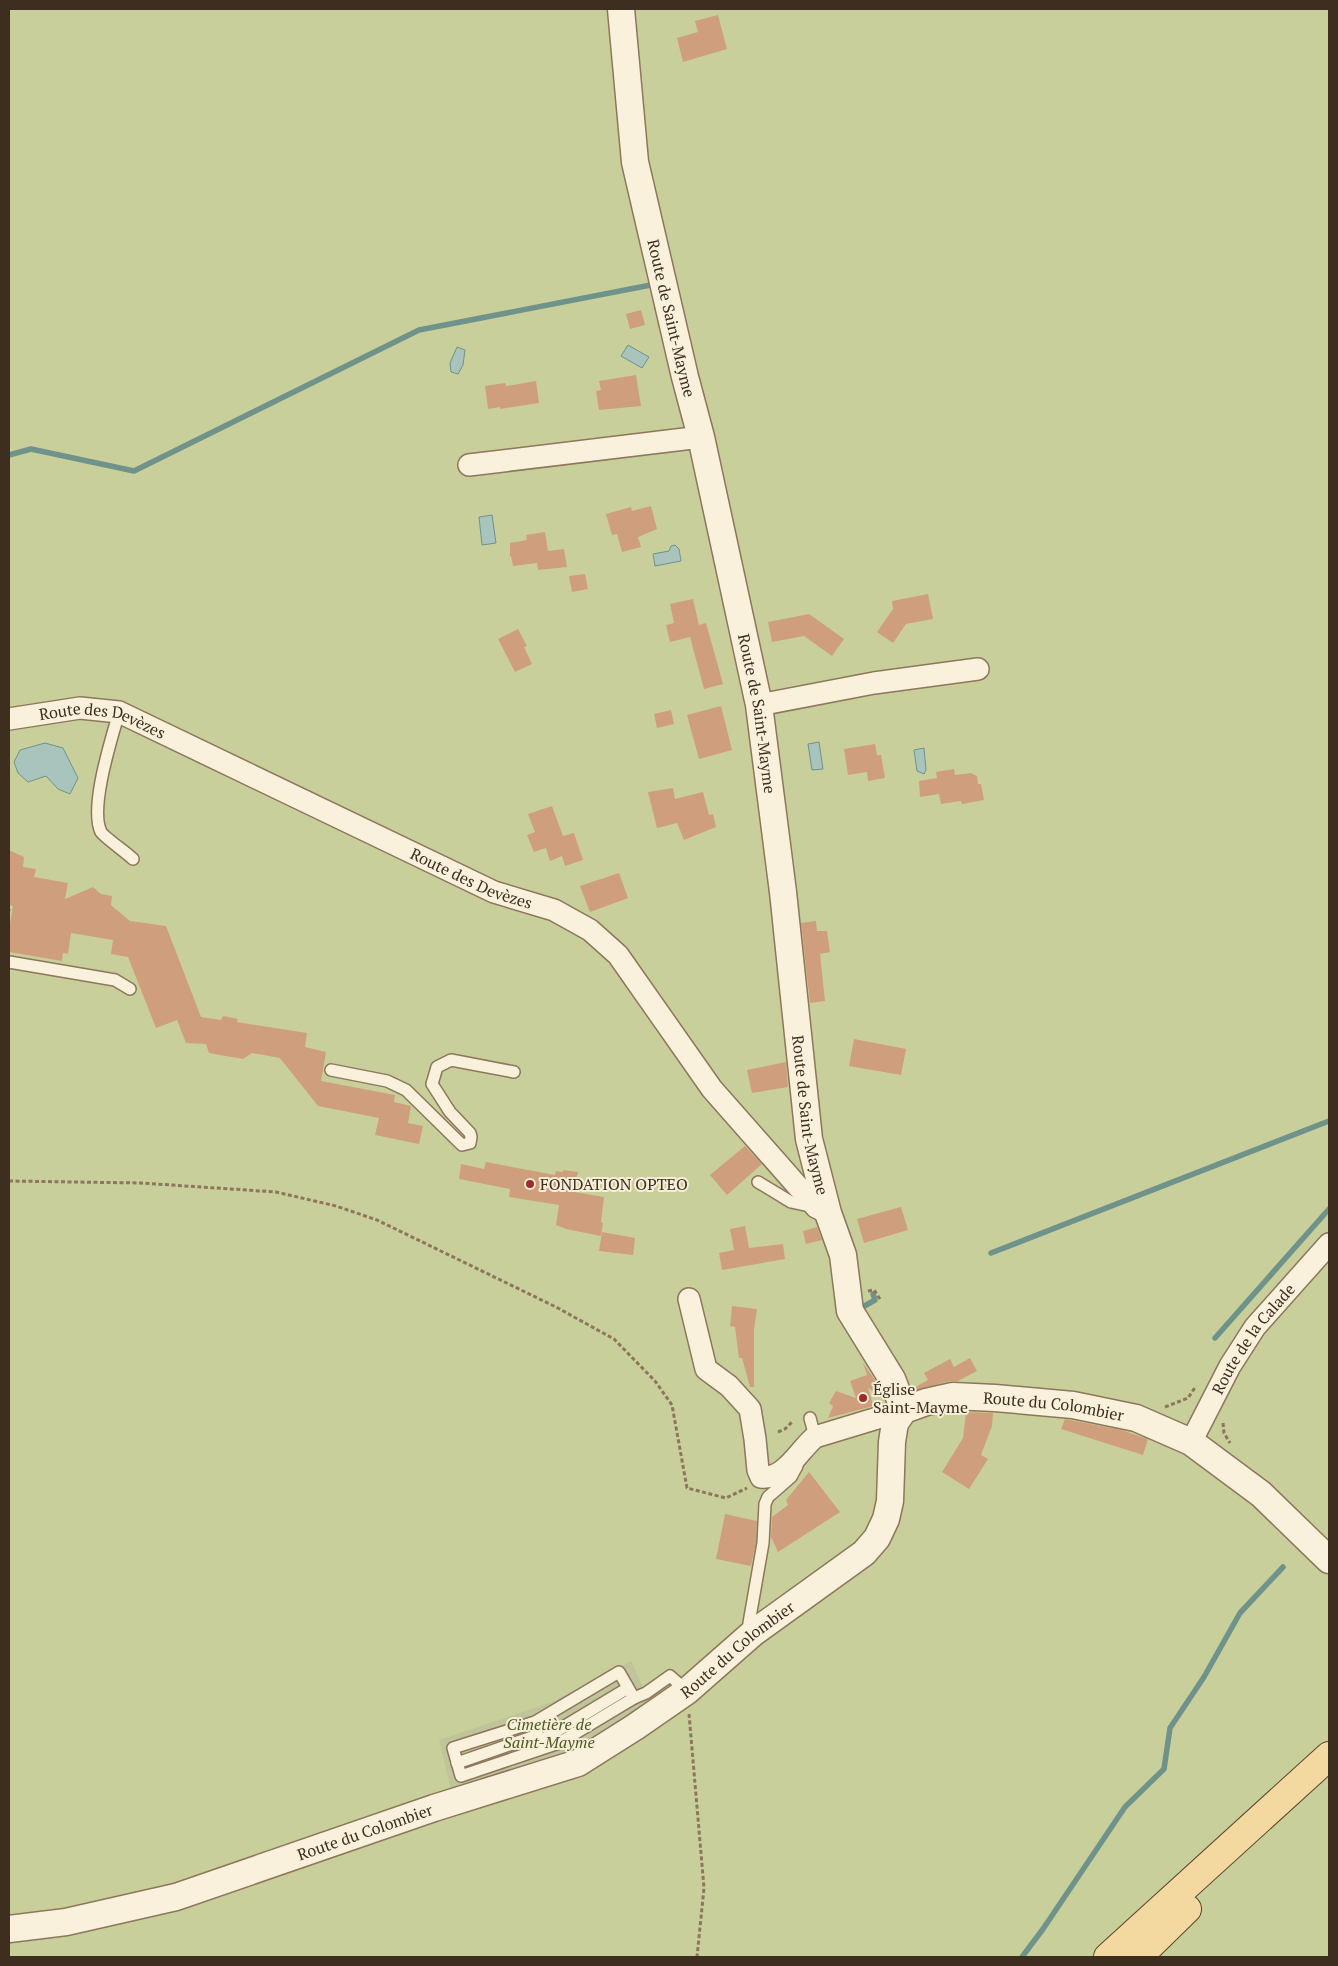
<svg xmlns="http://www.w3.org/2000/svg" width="1338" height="1966" font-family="'PT Serif',serif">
<rect width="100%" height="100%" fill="#f0e4c8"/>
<rect fill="#c9cf9b" x="9" y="9" width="1320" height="1948"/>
<polygon fill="#bfc49a" points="631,1661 651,1705 562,1760 452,1794 439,1740 552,1702"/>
<g fill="#a9c4bc" stroke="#6f938a">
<polygon points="628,345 649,357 642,368 621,356"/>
<polygon points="457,347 465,350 463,365 458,374 451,372 450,363"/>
<polygon points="492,515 496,543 482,545 479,517"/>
<polygon points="675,545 679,549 681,561 655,566 653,554 669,551 671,546"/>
<polygon points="819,742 823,769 812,770 808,744"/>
<polygon points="45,743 63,748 78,778 70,794 58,789 46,776 28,782 18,773 14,762 20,750"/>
<polygon points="924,748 926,770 924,774 917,771 914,750"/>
</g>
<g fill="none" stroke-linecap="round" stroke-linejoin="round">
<g stroke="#6f938a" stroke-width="5.5">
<polyline points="9,455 31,449 134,471 419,330 656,284"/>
<polyline points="991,1253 1329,1121"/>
<polyline points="859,1309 875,1300 873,1294"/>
<polyline points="1215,1338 1329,1209"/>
<polyline points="1022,1957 1043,1929 1125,1807 1164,1769 1170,1728 1204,1677 1240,1613 1283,1567"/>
</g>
</g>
<g fill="#cf9f7d">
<polygon points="718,15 727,49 683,62 677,38 698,32 695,21"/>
<polygon points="641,310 645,325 630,329 626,314"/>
<polygon points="636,375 641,406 599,410 596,391 601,390 599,381"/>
<polygon points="536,381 539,403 500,409 500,407 488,409 485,386 505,383 506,386"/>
<polygon points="651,506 657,529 638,537 641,547 622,552 617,534 612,535 606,514 631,507 632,511"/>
<polygon points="545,532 548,551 564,549 567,567 538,570 537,563 513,566 511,556 510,556 510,543 527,540 526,535"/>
<polygon points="585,574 588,589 572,592 569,576"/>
<polygon points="928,594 933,619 906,624 893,643 877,632 893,609 892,601"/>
<polygon points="693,599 699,625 706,623 723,684 704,689 690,637 670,642 666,625 674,623 670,604"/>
<polygon points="809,614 844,639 832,656 804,636 772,642 768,622"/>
<polygon points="518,629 527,646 524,647 532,664 515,672 498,639"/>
<polygon points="721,706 732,750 699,759 687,715"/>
<polygon points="671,710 674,724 657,728 654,714"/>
<polygon points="875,744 877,755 881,755 885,778 868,781 867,772 848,775 844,749"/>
<polygon points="954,769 955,775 971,773 977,776 978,784 981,784 984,800 962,804 961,801 941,804 939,794 920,797 919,781 937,778 936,772"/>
<polygon points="673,788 675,799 703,792 709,815 713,814 716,827 684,840 677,823 657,828 648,792"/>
<polygon points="552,806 563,836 574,833 583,860 565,866 562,856 550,861 546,848 534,852 527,835 535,832 528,814"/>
<polygon points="9,850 24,857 23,867 36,869 34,877 68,883 65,899 93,887 101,894 112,896 111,905 130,921 166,926 201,1017 221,1020 223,1016 238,1019 237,1022 307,1033 305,1047 326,1052 321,1081 395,1095 394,1102 411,1106 408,1123 423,1126 419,1144 375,1135 379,1118 318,1106 280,1058 252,1053 243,1059 209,1053 206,1044 186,1043 177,1020 156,1028 128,957 111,954 113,940 71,933 68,954 63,953 62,961 9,952 9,929 13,906 9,905"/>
<polygon points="619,873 628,898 590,912 580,886"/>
<polygon points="816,921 817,931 827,931 830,952 820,954 825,1001 810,1003 801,923"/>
<polygon points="854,1039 906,1049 901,1075 849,1066"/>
<polygon points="786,1062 788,1087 752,1093 747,1070"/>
<polygon points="745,1146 762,1164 727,1195 710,1175"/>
<polygon points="486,1162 555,1175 556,1171 563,1172 563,1170 578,1172 574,1192 604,1197 601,1222 603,1223 601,1236 566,1229 556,1225 559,1205 509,1197 510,1189 459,1179 461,1164 484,1169"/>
<polygon points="901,1207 908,1230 864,1243 857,1219"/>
<polygon points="745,1226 749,1248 783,1244 785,1259 722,1270 719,1253 734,1250 730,1229"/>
<polygon points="817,1227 822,1240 806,1244 803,1231"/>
<polygon points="602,1232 635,1238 633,1255 599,1251"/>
<polygon points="732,1306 757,1309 754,1329 754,1387 750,1387 742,1358 739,1358 735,1327 730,1326"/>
<polygon points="970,1358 977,1371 958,1381 950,1381 913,1391 912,1389 928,1380 924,1373 950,1359 954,1367"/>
<polygon points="863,1363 879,1386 883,1397 868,1388 873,1404 877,1405 828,1418 833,1406 829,1403 836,1391 856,1398 850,1381 867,1375"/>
<polygon points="966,1412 993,1413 992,1426 981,1455 988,1459 969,1489 942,1472 963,1438"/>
<polygon points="1065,1419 1121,1430 1148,1439 1143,1455 1061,1429"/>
<polygon points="809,1472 840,1512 778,1552 771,1537 772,1517 788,1505 786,1500"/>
<polygon points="725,1514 757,1521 756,1542 751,1566 716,1559"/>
</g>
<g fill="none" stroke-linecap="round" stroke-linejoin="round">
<g stroke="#8d765c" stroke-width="14">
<g id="service">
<path d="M119 712C112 737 89 808 101 832 104 837 127 853 133 859"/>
<polyline points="9,962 115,980 130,989"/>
<polyline points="331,1070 387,1081 406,1090 462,1145 470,1143 471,1137 470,1133 450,1112 432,1084 437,1067 451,1060 514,1072"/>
<polyline points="758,1182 791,1202 814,1207"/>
<polyline points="810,1418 815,1437"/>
<polyline points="753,1633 749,1623 763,1543 765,1504 768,1497 791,1477 797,1466"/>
<polygon points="619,1672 634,1698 559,1743 461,1776 453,1748 535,1722"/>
<polyline points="634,1698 646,1693 670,1676 687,1691"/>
<polyline points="540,1741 628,1688"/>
<polyline points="457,1763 538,1735"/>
</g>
</g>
<g stroke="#8d765c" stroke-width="24">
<g id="minor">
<polyline points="469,465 701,437"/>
<polyline points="759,705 874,683 978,669"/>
<path id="s1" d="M9 719 80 708 119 712 494 892 554 910 590 930 618 955 712 1089 816 1207 828 1213"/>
<path d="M689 1299 706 1369 729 1386 750 1409 755 1439 758 1470 761 1477C785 1480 799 1450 815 1437L904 1410"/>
<path id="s2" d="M1191 1442 1230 1366 1255 1327 1329 1244"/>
</g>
</g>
<g stroke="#8d765c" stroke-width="29">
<g id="tertiary">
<path id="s3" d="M621 9 635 162 685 377 701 437 759 705 783 892 809 1139 828 1213 843 1255 850 1311 892 1379 904 1410"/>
<path id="s4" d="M9 1929 66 1922 176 1897 434 1808 578 1763 635 1727 687 1691 753 1633 864 1553 877 1538 886 1519 890 1501 892 1442 895 1423 904 1410 926 1402 953 1396 995 1398 1073 1405 1136 1418 1191 1442 1261 1494 1329 1560"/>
</g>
</g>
<g stroke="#5b4430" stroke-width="30">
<g id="primary">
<polyline points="1108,1957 1329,1756"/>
<polyline points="1138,1957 1187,1909"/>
</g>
</g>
<g stroke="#8d765c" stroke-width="3" stroke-dasharray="4 2.5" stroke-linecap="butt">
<polyline points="9,909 9,911"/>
<polyline points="9,1181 141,1183 276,1192 336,1206 377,1220 556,1307 614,1339 655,1381 672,1405 687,1488 726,1498 747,1488"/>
<polyline points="868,1291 874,1290 880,1299"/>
<polyline points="1165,1407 1188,1398 1196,1386"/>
<polyline points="1223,1423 1224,1433 1230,1443"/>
<polyline points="778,1432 785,1429 792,1422"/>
<polyline points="689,1714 704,1888 697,1957"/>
</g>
<use href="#service" stroke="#faf1dc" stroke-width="11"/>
<use href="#minor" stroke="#faf1dc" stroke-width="21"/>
<use href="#tertiary" stroke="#faf1dc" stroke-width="26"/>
<use href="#primary" stroke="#f3d9a0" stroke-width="28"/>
</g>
<g fill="#9e2a2b" stroke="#f7eed8" stroke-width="2">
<circle cx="530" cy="1184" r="5"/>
<circle cx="863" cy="1398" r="5"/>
</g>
<g text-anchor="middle" stroke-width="4" stroke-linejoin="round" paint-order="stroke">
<g font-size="16" fill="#3d2e20" stroke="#f7eed8">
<text dy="6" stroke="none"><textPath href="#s3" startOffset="314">Route de Saint-Mayme</textPath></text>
<text dy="6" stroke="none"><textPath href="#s3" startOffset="719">Route de Saint-Mayme</textPath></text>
<text dy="6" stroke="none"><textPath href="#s1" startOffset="96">Route des Devèzes</textPath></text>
<text dy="6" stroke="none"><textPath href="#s1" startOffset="501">Route des Devèzes</textPath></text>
<text dy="6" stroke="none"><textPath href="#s3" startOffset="1124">Route de Saint-Mayme</textPath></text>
<text dy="6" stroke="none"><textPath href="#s2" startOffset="121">Route de la Calade</textPath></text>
<text dy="6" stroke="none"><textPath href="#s4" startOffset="1255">Route du Colombier</textPath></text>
<text dy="6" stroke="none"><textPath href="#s4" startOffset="790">Route du Colombier</textPath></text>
<text dy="6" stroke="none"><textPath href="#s4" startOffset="370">Route du Colombier</textPath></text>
</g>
<g font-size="16" fill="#3d2e20" stroke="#f7eed8" text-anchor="start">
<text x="540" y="1190">FONDATION OPTEO</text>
<text x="873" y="1395">Église<tspan x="873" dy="18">Saint-Mayme</tspan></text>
</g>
<g font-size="16" font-style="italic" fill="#4d5a26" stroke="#f7eed8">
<text x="549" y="1730">Cimetière de<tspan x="549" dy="18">Saint-Mayme</tspan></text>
</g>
</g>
<rect width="1338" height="1966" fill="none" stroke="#3d2e20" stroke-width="20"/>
</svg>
